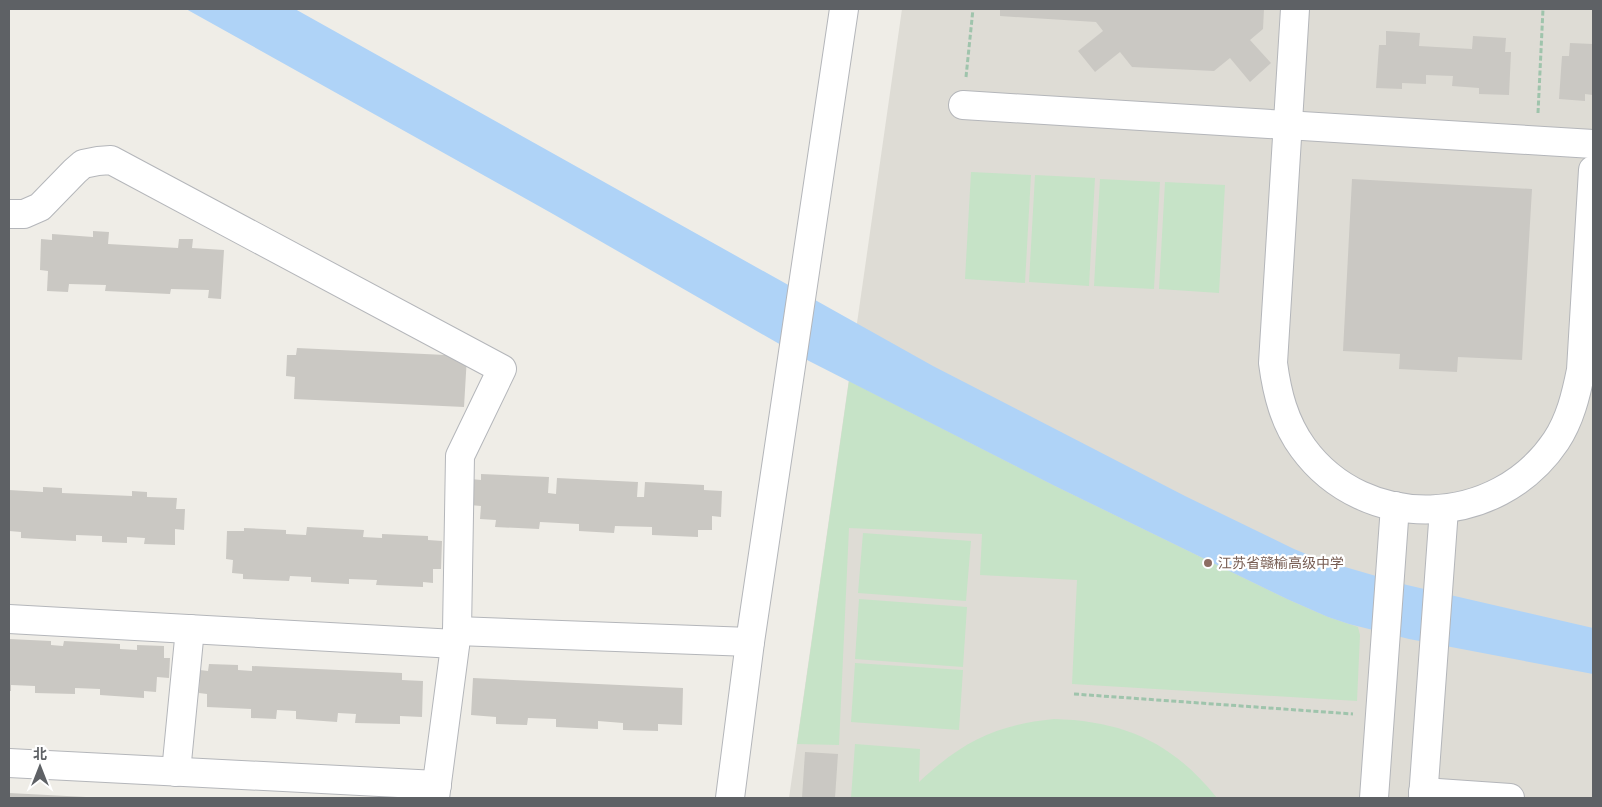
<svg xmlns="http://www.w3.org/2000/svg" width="1602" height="807" font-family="'Titillium Web','Noto Sans SC',sans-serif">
<rect width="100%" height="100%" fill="#efede7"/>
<polygon fill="#dedcd5" points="902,9 1593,9 1593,798 789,798"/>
<g fill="#c6e3c7">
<polygon points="971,172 1031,175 1025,283 965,279"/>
<polygon points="1035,175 1095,178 1089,286 1029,282"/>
<polygon points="1100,179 1160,182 1154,289 1094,286"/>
<polygon points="1165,182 1225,185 1219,293 1159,289"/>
<polygon points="849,381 1055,486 1287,599 1328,617 1358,627 1360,635 1357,701 1072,684 1077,580 980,575 982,534 849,528 839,745 797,744"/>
<polygon points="863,533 971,541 966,601 858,593"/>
<polygon points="859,599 967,607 963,667 855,659"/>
<polygon points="855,663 963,670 959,730 851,722"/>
<path d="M1054 719C1125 721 1173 743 1217 798H851L855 744 920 749 919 782C962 742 995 725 1054 719Z"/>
</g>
<polygon fill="#afd3f7" points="186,9 295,9 933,366 1185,496 1294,549 1321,560 1407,585 1593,628 1593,674 1409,639 1349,624 1328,617 1287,599 1055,486 809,361 553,214"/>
<g fill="#cac8c3">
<polygon points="1000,9 1264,9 1263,29 1250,40 1271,63 1250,82 1230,58 1214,71 1132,67 1120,52 1095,72 1078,51 1103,31 1096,22 1000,16"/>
<polygon points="1386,31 1420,33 1419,46 1472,49 1473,36 1506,38 1505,52 1511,52 1509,95 1479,94 1479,88 1452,86 1453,76 1426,75 1426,84 1402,83 1402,89 1376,88 1379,45 1386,45"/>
<polygon points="1570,43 1593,44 1593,95 1585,94 1585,101 1559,99 1562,56 1569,56"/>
<polygon points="1352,179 1532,189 1522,360 1458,357 1457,372 1399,369 1400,354 1343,351"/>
<polygon points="93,231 109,232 108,244 178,248 179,239 193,239 192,248 224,250 221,299 208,298 209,290 171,289 170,294 105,291 106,285 69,284 68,292 47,291 48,271 40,270 41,239 52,240 52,234 93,237"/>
<polygon points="297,348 467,356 464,407 294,399 295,377 286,376 287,355 296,355"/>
<polygon points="481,474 549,477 548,493 556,494 557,478 638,482 637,497 644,497 645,482 704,485 704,490 722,491 721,517 712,516 712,530 698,530 698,537 652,535 652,527 615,526 614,533 579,531 579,524 540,522 539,529 495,527 496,520 480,519 481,506 470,505 471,479 481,480"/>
<polygon points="43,487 62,488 62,493 132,496 132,491 147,492 147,497 177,498 176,509 185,509 184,530 175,529 175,545 144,544 145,538 127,537 127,543 102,542 102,536 76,535 76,541 21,538 21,532 9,531 9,490 43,492"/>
<polygon points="307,527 364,530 363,537 382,538 382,534 428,536 428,540 442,541 441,569 433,569 433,583 423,582 423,587 376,585 377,580 349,579 349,584 311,582 311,577 290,576 289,581 243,579 243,574 232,573 233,560 226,559 227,531 244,531 244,528 286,530 286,534 306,535"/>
<polygon points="9,639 51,641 51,645 63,646 64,641 120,644 120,649 137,650 137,645 164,646 164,658 170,658 169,678 157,677 156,692 144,691 144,698 100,695 100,689 75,688 75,694 35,693 35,686 11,685 11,691 9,691"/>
<polygon points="209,664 238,665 238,670 252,671 252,666 402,673 402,680 423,681 422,717 400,716 400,724 355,723 356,714 338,713 337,722 296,719 296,711 277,710 276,719 251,718 251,709 207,707 207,694 199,693 200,670 208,671"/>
<polygon points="473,678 683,688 682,725 658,724 658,731 623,730 623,723 598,721 598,729 556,727 556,719 528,718 527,725 496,724 496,717 471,715"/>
<polygon points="805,752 838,754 835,798 802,798"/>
<polygon points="9,793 86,797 86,798 9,798"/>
</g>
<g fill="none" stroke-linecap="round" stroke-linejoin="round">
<g stroke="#b4b6ba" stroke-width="30">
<g id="minor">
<path d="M1295 9 1273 363C1277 393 1284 422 1303 448 1365 533 1497 529 1556 441 1570 420 1576 395 1581 370L1593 170"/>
<polyline points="963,105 1593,144"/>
<polyline points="9,214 24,214 40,207 75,171 83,164 98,161 111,160 502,369 460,456 457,631 435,798"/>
<polyline points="9,619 455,644"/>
<polyline points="457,631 750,642"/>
<polyline points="9,763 437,785"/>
<polyline points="176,772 190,629"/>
<polyline points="1423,792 1510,798"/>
<polyline points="730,798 750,642 844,9"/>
<polyline points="1374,798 1395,506"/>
<polyline points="1423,798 1444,509"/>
</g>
</g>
<g stroke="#9fc4ac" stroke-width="3" stroke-dasharray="5 2.5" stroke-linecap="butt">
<polyline points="966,77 973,9"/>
<polyline points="1538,113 1543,9"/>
<polyline points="1074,694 1353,714"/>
</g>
<use href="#minor" stroke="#fff" stroke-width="28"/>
</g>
<circle fill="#8d6e63" stroke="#fff" stroke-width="2" cx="1208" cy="563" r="5"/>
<g text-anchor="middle" stroke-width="4.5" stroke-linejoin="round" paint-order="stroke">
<g font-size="14" fill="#785e54" stroke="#fff" text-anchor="start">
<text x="1218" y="568">江苏省赣榆高级中学</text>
</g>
</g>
<rect width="1602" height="807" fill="none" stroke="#5e6165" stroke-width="20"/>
<g transform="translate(40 767)" stroke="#ffffff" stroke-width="4" paint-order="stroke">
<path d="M0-4L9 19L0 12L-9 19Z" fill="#5e6165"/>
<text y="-8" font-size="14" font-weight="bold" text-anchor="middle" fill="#5e6165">北</text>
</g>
</svg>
